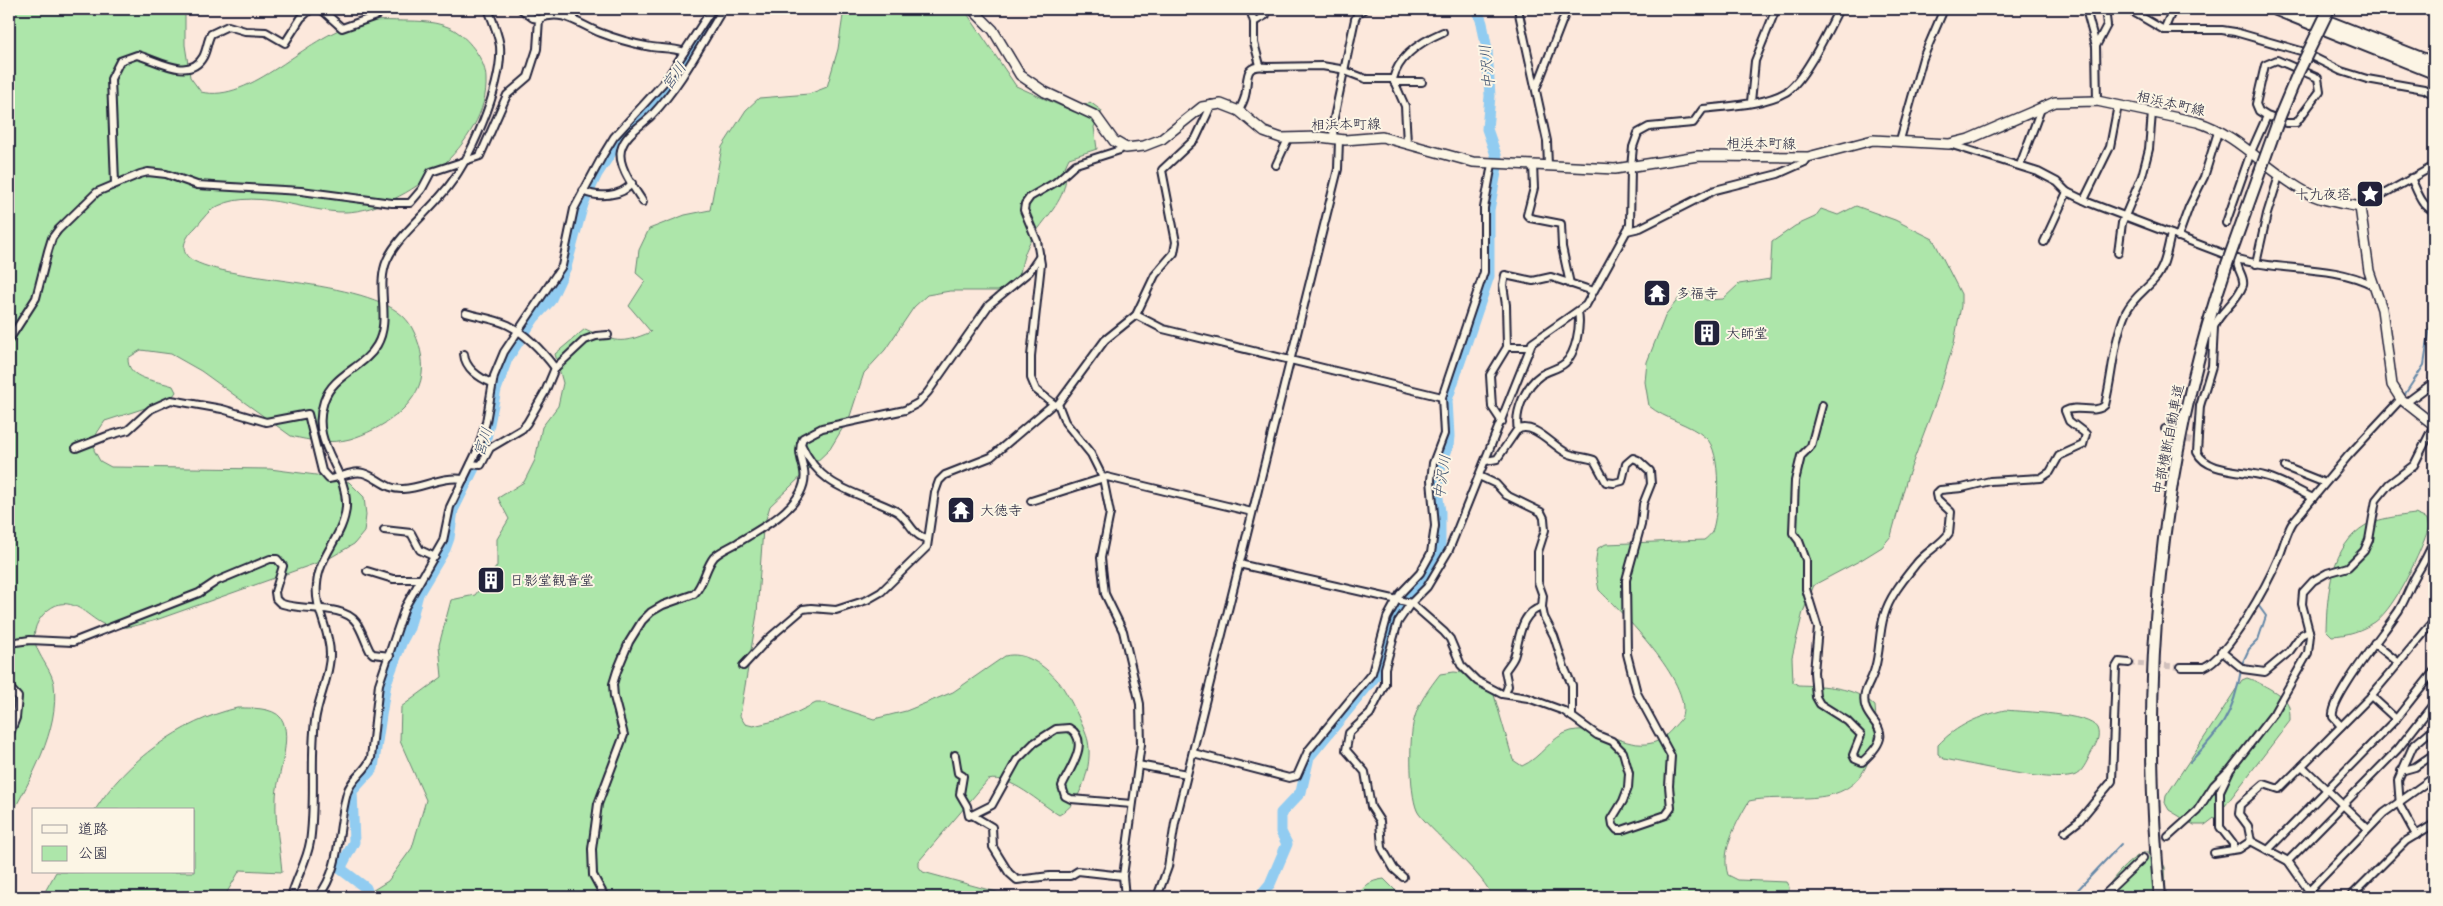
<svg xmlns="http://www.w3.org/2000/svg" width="2443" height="906" font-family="'Shantell Sans','Klee One',sans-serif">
<rect width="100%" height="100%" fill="#fce8dc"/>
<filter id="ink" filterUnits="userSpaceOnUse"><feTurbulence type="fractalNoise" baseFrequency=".02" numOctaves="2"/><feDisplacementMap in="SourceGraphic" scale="10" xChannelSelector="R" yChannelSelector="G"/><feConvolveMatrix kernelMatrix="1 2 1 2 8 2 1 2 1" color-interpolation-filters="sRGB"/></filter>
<g filter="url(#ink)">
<g fill="#ade6aa" stroke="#688472">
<path d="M9 9H185V45L190 77 201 92C252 104 305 36 356 24 373 19 391 21 409 21 426 21 447 23 460 34 472 44 486 62 486 79 489 142 405 210 346 212 303 213 251 184 211 210 205 215 200 223 195 228 185 237 177 253 194 261 240 285 388 278 412 328 419 341 424 359 422 374 418 407 380 430 350 439 331 444 310 441 291 436L201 371 171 354 141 350 128 358C127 380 156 380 173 386L176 392 170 400 105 421 97 433 95 442 94 450 100 461 111 467 270 469 316 475 349 482 364 497 366 515 364 532 354 544 328 559 156 620C142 624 122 631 108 626 91 621 80 601 60 604 49 606 37 619 35 630 30 649 51 666 54 684 60 730 30 780 9 819Z"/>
<path d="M844 9H964L1016 86 1074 112 1090 102 1102 111 1094 127 1097 149 1069 158 1063 171 1066 177C1064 203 1044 218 1031 240 1023 254 1020 269 1019 285L1012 291H950L927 295 914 307 885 350 864 373 850 416 830 449 770 506 763 529 757 614 740 716 745 724 753 726 783 719 816 703H825L874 719 906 711 953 692 1005 656C1024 651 1044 665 1057 680 1065 687 1086 730 1088 741 1093 765 1081 804 1059 815 1039 803 1010 774 988 780L919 861V867L923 872 1015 897H362L388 881 412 848 426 800 400 741 401 707 442 677 439 645 451 600 475 595 497 566V539L509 519 498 498 524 482 535 460 542 427 558 406 563 383 555 354 585 329C615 342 620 345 651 332L629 306 645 281 636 273 639 250 649 229 685 215 710 210 722 147 746 110 759 98 809 94 827 87 838 49Z"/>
<path d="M1856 206 1895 220 1933 239 1961 294V306L1954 343 1936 401 1907 478 1891 536 1882 547 1861 560 1814 585 1803 612 1792 657 1793 682 1798 685C1824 686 1855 686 1875 706 1877 727 1876 742 1868 762 1847 813 1791 792 1749 801 1737 822 1720 850 1728 875L1738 880 1786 882 1789 887V897H1492C1486 876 1435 835 1419 814 1409 801 1409 737 1414 720 1418 703 1430 687 1440 674L1454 672 1475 674 1492 688 1513 760 1522 766C1541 758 1551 736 1571 731 1601 724 1624 750 1652 743 1660 741 1668 734 1673 728 1676 724 1681 720 1682 716 1692 682 1622 613 1599 590 1596 576 1594 562 1598 548L1606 544 1704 540C1707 538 1710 535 1712 532 1719 513 1722 451 1706 438 1689 423 1666 420 1649 406L1645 382 1647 362 1666 314 1684 292 1696 293 1706 300 1723 299 1739 284 1770 279 1772 242 1795 226 1815 217 1821 209 1838 215Z"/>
<path d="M2415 514 2427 519 2429 527C2421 551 2396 607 2375 622 2361 631 2348 635 2332 636L2326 630C2327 594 2331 545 2366 525 2380 518 2400 516 2415 514Z"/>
<path d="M2247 678C2257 681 2284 695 2288 704 2290 709 2290 715 2290 721L2218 815 2205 825H2194L2169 810 2165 803 2166 796 2231 697 2242 680Z"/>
<path d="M237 708C250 708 273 707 281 718 294 737 276 778 276 799 275 823 280 848 282 872L240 870 226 894 230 897H42L56 872H194V810H95C126 761 181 721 237 708Z"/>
<path d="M2005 710C2023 712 2089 713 2097 728 2101 737 2095 746 2091 753 2087 761 2082 774 2073 776 2049 783 1972 764 1944 759L1938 754V745C1957 725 1979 716 2005 710Z"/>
<path d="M2145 852H2155L2165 867 2166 897H2100C2112 880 2125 861 2145 852Z"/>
<path d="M1384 879 1402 897H1357C1365 885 1369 881 1384 879Z"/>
</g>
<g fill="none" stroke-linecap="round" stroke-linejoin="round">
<g stroke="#6588a8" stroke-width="2">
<polyline points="2166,33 2176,33"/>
<polyline points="2309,59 2339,73"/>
<polyline points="2355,79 2392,86"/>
<polyline points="2405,394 2424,365 2434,301"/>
<polyline points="2241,666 2249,649 2258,640 2266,616 2258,605"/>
<path d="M2190 762C2220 731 2234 714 2241 670"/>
<polyline points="2071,897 2121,844"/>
</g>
<g stroke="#91ccf1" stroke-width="11">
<polyline points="369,897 366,888 342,870 342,865 354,842 352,791 373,768 386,683 402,641 409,628 418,594 445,549 449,538 453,510 484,448 496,390 507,359 534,318 550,301 566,267 583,204 597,174 616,145 675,77 718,9"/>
<polyline points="1259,897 1270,884 1287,844 1281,832 1281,813 1301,792 1309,757 1379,672 1391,620 1401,605 1420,584 1435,559 1440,544 1440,512 1437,491 1441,463 1448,447 1449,436 1447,400 1489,276 1489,210 1497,167 1497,158 1487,129 1490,96 1487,50 1482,23 1477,9"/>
</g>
<g stroke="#d0c0bc" stroke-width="6" stroke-dasharray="6 3" stroke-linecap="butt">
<polyline points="2178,436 2191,441"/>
<polyline points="2129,663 2181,667"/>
<polyline points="2143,858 2168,837"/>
</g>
<g stroke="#22223b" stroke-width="10">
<g id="minor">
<polyline points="321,9 342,28 376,16 376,9"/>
<polyline points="574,9 574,19"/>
<polyline points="1250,9 1254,22 1254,43 1260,65"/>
<polyline points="1518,9 1547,141 1548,165"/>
<polyline points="2086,9 2096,46 2097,101"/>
<polyline points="2128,9 2164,30 2222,30 2235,32 2301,51 2341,71 2367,79 2424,89 2434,95"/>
<path d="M539 19C563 8 579 25 601 33 614 38 631 43 646 46 658 49 672 47 684 52"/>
<polyline points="1254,22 1266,15 1266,9"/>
<polyline points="2164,30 2173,9"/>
<polyline points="2096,46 2107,25 2105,9"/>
<path d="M1393 79C1399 55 1422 41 1443 32"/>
<polyline points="1394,82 1422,82"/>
<polyline points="1536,89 1567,9"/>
<polyline points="1751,102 1755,61 1776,9"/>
<path d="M1239 111C1241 106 1244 101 1245 96 1249 80 1242 63 1267 67L1322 66 1340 69 1366 79H1393L1405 106 1407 143"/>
<polyline points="1333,139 1334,118 1355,19 1358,13 1364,9"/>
<polyline points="1900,140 1923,58 1944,9"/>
<path d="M1949 144 2038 172 2057 182 2067 192 2090 203 2237 259C2282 272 2331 264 2373 285"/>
<polyline points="1276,165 1288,139"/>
<polyline points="1533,165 1534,188 1527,215 1530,218 1561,224 1562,247 1570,284"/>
<polyline points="2020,165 2042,106"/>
<path d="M2411 178C2417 190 2421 206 2434 211"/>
<path d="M115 183 111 79 120 61 137 55C155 59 189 82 203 57 207 50 207 41 211 34L228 26 245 31 266 32 285 43 301 18 311 9"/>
<path d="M583 191C597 198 622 197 632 183"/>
<polyline points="2084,200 2110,147 2118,105"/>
<path d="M643 202C635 189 617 166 621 150 625 134 641 126 651 116 681 85 701 45 723 9"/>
<polyline points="2360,207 2434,166"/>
<polyline points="2226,223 2251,152 2267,116 2259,111 2256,104 2265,65 2277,60 2318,78 2320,91 2296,123 2286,123 2267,116"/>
<polyline points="1627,231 1640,228 1715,190 1778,174 1805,162 1808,157"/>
<polyline points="2178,237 2189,207 2204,177 2218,132"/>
<polyline points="2044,242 2067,192"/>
<polyline points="2118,253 2122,223 2142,176 2149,149 2152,113"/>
<path d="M2237 259C2236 270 2245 276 2243 285 2237 302 2220 311 2214 327L2212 366 2200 406 2197 452C2208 475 2250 469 2271 478 2285 483 2299 491 2313 498"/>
<polyline points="2256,264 2267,214 2279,176"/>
<path d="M466 313C479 317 496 319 508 325 526 334 543 352 555 368"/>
<polyline points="1136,315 1163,329 1442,397"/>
<polyline points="9,340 36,298 48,251 52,238 58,230 97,192 140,174 148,172 166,174 197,185 301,191 392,203 410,203 422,189 431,172 480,156 507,95 528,77 537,49 539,19 533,18 521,9"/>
<polyline points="1507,347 1529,347"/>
<path d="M464 354C465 368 479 378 492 383"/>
<polyline points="2407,402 2434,382"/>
<polyline points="1054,404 1036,390 1031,378 1031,356 1041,264 1037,241 1024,210 1025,204 1030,197 1056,182 1076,164 1120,150 1123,147"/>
<polyline points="1058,404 1065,422 1091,454 1103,478 1110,513 1101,558 1105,594 1123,631 1140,704 1141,744 1123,876 1125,897"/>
<polyline points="1058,404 1105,340 1136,315 1155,275 1174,253 1176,242 1162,170 1196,138 1212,104"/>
<path d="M1822 405 1811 446 1801 456 1795 481 1793 533 1799 541 1806 560V589L1818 628 1814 672 1816 697 1820 704 1847 721 1861 735 1853 755 1855 759 1862 762C1905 724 1858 726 1865 693 1868 684 1873 677 1875 668 1880 652 1879 632 1884 616 1889 597 1904 579 1916 564 1925 552 1941 545 1949 533L1951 512 1937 499 1936 494 1940 490 1962 488 1990 481 2041 478 2050 472 2059 456 2083 445 2086 434 2069 421 2065 411C2077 404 2095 415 2105 405 2113 373 2113 342 2126 312 2133 298 2144 291 2154 280 2165 268 2167 250 2171 234"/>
<polyline points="1502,422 1492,407 1490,375 1507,347 1506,305 1503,285 1505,275 1533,281 1551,277 1593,291"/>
<polyline points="2165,429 2173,433"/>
<path d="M1518 430C1514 412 1526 385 1541 375 1549 370 1558 369 1565 363 1576 353 1581 326 1578 312"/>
<path d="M801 444C822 491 857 491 896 511 909 518 912 537 928 539"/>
<path d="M76 448 107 436 128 430 151 409 171 400 222 409 266 422 308 414 322 471 329 479C340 478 352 470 363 473 378 477 386 490 403 489 424 488 440 476 464 479"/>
<polyline points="471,464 481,465 490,448 522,429 527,423 545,392 555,368 585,340 596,336 608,335"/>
<polyline points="2285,467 2325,483"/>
<polyline points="1479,476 1496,484 1506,495 1541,512 1544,518 1545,530 1538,552 1538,582 1543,596 1542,607 1544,617 1554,636 1564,667 1572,685 1572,717"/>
<polyline points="1031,501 1107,477 1252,512"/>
<polyline points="384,530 411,533 420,550 435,557"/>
<polyline points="2430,555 2434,568"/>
<path d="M1239 564 1411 603 1444 632 1450 639 1461 665 1477 681 1502 694 1528 698 1564 711 1597 735 1612 741 1623 752 1629 773 1628 788 1623 801 1612 819 1613 825 1617 830H1622L1666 815 1671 808 1669 786 1671 756 1637 693 1627 654 1626 580 1641 525 1643 504 1651 484 1650 471 1638 460 1633 458 1626 464 1622 481 1614 483 1606 482 1594 460C1585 457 1576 457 1567 453 1552 446 1534 421 1517 430L1497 459 1486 461"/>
<polyline points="367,571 393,579 420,579"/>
<path d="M9 643 30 640 73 642 199 593 217 581 270 559H277L283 566 275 592 276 599 280 603C300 612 342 603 356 622 362 630 365 642 370 651L373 654 390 656"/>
<polyline points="2374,643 2399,663"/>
<polyline points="2221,651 2243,669 2265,672 2289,652 2301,635 2309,631"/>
<polyline points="743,666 768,639 803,609 811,608 836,610 867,600 881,592 927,547 935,492 939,481 945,475 991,457 1052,405"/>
<path d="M2181 667H2204C2229 656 2268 583 2279 557 2284 545 2286 533 2293 522L2348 456 2401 399"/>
<polyline points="9,687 18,697 16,718 9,736"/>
<path d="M1505 694 1508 686 1505 671C1508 666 1512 662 1514 657 1520 640 1519 613 1542 607"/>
<polyline points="2371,696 2396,719"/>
<path d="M2341 726 2333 717C2329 699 2387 629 2399 610 2405 600 2409 589 2414 579 2422 564 2430 554 2434 538"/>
<polyline points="1193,753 1289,778 1297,776 1308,751 1372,673 1387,618 1400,594 1420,573 1431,553 1435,526 1431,480 1433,463 1444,434 1442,397 1484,272 1484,208 1492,164"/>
<path d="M955 755 958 773 963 776 960 794 967 806 969 816 972 815 992 805 1017 760 1034 743 1056 729 1069 728C1092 741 1068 771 1062 786L1065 796 1071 799 1132 804"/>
<polyline points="1138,765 1187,774"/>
<polyline points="2302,766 2367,828"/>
<polyline points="2401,771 2415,767 2434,754"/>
<polyline points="972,815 992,827 993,847 1009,873 1017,880 1050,876 1070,876 1078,871 1123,876"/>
<polyline points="2065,832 2079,821 2112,781 2116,667 2119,662 2129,663"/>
<polyline points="2416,835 2400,806 2398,780 2413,746 2434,728"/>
<polyline points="2168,837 2197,811 2214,785 2227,772"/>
<polyline points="2251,841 2248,826 2239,814 2240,805 2264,784 2279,789 2371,696 2434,621"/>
<polyline points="2251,841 2288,861 2309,891 2316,897"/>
<polyline points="2233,848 2233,844 2220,827 2220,791 2230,770 2274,713 2308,653 2310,635 2302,604 2303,592 2313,581 2327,573 2348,567 2364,551 2369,540 2376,500 2389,484 2414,465 2434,425"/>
<polyline points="2268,850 2396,719 2434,671"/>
<polyline points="2214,853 2239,849 2251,841"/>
<polyline points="2288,861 2398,749 2434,703"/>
<path d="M1403 877 1394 869 1382 848 1380 821 1371 807 1365 772 1346 750 1349 733 1370 714 1385 684V668L1398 622 1411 603 1427 587 1449 550 1532 343 1586 305 1630 225 1631 167 1633 147 1638 133 1649 127 1693 123 1703 109C1727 106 1764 105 1786 92 1805 80 1828 30 1839 9"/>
<polyline points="2309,891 2384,813 2434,777"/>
<path d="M291 897C296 878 307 861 310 842 316 802 310 761 315 721 318 698 330 677 330 654 330 629 314 609 317 584 319 555 344 536 346 507 348 468 309 445 324 401 333 374 364 368 377 345 392 319 375 288 387 260 397 237 427 213 443 193 469 164 503 85 500 46 498 33 493 21 488 9"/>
<path d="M318 897C342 867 337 828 347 793 351 778 366 772 371 758L379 684 405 607 443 541 450 507 478 449 486 422 494 376 504 352 562 266 574 209 603 155 614 137 666 80 712 9"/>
<path d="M605 897 593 875 592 849 598 804 624 735 614 697 613 684 617 671 629 642 642 621 651 612 663 605 694 594C704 584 705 568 714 557 720 551 730 547 737 543 758 530 788 515 800 493 813 468 793 460 803 438L822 428 905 410 918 403 928 392 989 305 1029 272 1040 256"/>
<polyline points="1157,897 1168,867 1175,823 1338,169 1339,140"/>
<polyline points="2102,897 2143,858"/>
<polyline points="2350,897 2406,841 2434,824"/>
</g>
</g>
<g stroke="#22223b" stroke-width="12">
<path id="major" d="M972 9 993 30 1020 75 1045 92 1096 116 1114 141 1126 148 1144 146 1162 139 1202 107 1221 104 1239 111 1264 132 1281 138 1320 137 1345 140 1382 137 1473 162 1615 169 1698 156 1808 157 1873 140 1949 144 1969 139 2055 102 2097 101 2197 122C2238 134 2267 171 2304 191 2321 201 2341 203 2360 207L2369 271 2382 309 2392 385 2401 399 2434 425"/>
</g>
<g stroke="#22223b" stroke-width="14">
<g id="highway">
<polyline points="2274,9 2434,73"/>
<polyline points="2297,9 2434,63"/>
<polyline points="2280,116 2298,73"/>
<path d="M2160 897C2139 686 2158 465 2227 264"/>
</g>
</g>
<use href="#minor" stroke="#fcf5e5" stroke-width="6"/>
<use href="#major" stroke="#fcf5e5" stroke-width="9"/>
<use href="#highway" stroke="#fcf5e5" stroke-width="10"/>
<g stroke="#22223b" stroke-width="14" stroke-linecap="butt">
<g id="highway-bridge">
<polyline points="2298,73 2329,9"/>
<polyline points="2227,264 2280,116"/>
</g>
</g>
<use href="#highway-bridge" stroke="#fcf5e5" stroke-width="10"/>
</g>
</g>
<defs>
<g id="sight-square" transform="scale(1.4375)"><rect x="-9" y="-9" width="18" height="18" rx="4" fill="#22223b" stroke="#fcf5e5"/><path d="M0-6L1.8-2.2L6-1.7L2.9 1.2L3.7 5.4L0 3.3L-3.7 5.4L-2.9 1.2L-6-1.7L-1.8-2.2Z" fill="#fff"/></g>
<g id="temple-square" transform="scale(1.4375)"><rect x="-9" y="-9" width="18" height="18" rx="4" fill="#22223b" stroke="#fcf5e5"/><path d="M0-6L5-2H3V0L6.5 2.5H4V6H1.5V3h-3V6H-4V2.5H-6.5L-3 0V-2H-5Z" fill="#fff"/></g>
<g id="building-square" transform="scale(1.4375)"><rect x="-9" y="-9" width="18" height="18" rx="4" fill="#22223b" stroke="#fcf5e5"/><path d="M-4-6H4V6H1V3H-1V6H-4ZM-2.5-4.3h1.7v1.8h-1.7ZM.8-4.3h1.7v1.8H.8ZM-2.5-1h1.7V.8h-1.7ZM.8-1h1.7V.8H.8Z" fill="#fff"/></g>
</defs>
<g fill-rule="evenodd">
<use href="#sight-square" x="2370" y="194"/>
<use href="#temple-square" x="1657" y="293"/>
<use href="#building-square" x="1707" y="333"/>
<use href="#temple-square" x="961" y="510"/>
<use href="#building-square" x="491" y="580"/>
</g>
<g text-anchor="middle" stroke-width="4" stroke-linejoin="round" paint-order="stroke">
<g font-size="14" fill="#22223b" stroke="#fcf5e5">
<text transform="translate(2171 103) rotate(13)" y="5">相浜本町線</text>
<text transform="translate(1346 124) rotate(-1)" y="5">相浜本町線</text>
<text transform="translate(1761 143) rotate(1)" y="5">相浜本町線</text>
<text transform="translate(2168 439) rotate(-79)" y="5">中部横断自動車道</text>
</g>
<g font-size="14" fill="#22223b" stroke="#fcf5e5" text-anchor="start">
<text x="2351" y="199" text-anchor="end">十九夜塔</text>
<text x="1676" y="298">多福寺</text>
<text x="1726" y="338">大師堂</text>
<text x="980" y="515">大徳寺</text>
<text x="510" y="585">日影堂観音堂</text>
</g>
<g font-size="15" font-style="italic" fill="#435572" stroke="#fcf5e5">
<text transform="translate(1487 67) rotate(-96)" y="5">中沢川</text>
<text transform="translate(674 76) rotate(-54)" y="5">宮川</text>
<text transform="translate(483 442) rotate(-72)" y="5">宮川</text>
<text transform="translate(1442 477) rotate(-81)" y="5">中沢川</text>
</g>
</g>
<rect width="2443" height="906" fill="none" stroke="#fcf5e5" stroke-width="30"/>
<rect x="15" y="15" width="2413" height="876" fill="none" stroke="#22223b" stroke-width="2" filter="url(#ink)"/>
<rect x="32" y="808" width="162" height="65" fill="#fcf5e5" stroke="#a5a1a1"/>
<rect x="42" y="825" width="25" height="8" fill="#fcf5e5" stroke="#a5a1a1"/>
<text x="78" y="834" font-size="15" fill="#22223b">道路</text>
<rect x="42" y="846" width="25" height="15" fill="#ade6aa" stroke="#a5a1a1"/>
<text x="78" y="858" font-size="15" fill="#22223b">公園</text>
</svg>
